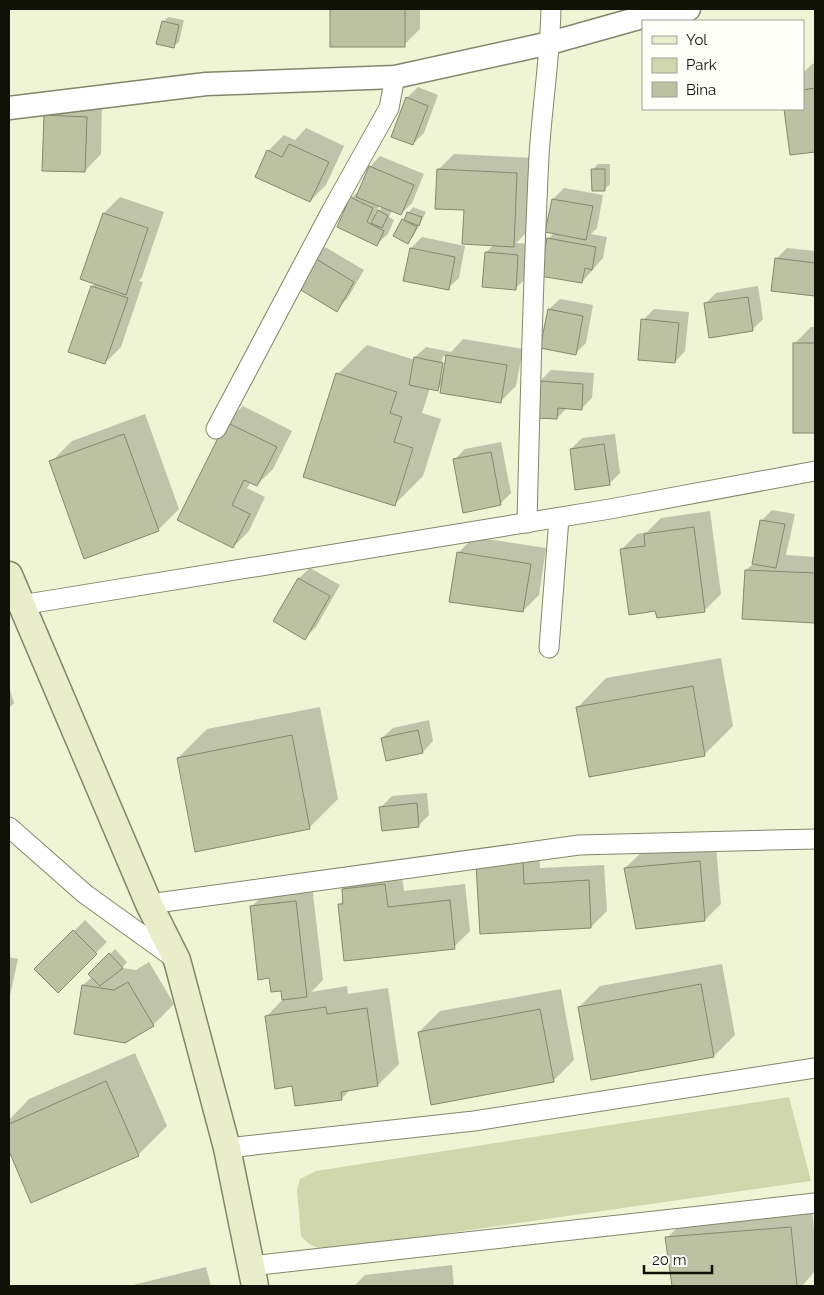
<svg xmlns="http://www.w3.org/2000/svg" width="824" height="1295" font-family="Raleway,sans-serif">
<rect width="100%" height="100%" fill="#eff4d5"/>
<polygon fill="#d0d7ac" points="789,1097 811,1181 324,1251 309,1244 301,1236 297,1190 300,1179 316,1171"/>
<g fill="#0003" fill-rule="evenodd">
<polygon points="331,9 420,9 420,29 404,45 331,46"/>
<polygon points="168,17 184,20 179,42 173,47 163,22"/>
<polygon points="815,63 815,150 791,153 785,109 803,109 803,73 812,64"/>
<polygon points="418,87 438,95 424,133 413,144 407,98"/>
<polygon points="61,100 102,101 101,154 85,171 45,116"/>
<polygon points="306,128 344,146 326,185 310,201 268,151 284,135 295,140"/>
<polygon points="454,154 533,158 529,230 516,243 529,244 526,278 515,289 486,252 494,245 466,209 438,170"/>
<path d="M380 156 424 174 412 203 401 214 392 210 389 217 394 220 388 234 377 244 351 198 361 189 370 167ZM380 205 383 206 376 214H375Z"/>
<polygon points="598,164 610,164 610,184 605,189 593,169"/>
<polygon points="564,188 603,195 597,228 591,234 607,237 603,258 582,282 548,239 554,233 553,199"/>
<polygon points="120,197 164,212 142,277 139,281 143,282 121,347 105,363 92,286 95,283 104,213"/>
<polygon points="413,207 426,212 413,237 408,242 403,220"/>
<polygon points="422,237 465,246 459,278 448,288 411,248"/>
<polygon points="325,247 364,270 347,299 336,310 314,258"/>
<polygon points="787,248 815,251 815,295 773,290 776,259"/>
<polygon points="758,286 763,319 752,330 705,304 716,293"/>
<polygon points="560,299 593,305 586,343 575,354 549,309"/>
<polygon points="654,309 689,312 685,351 675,362 643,320"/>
<polygon points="811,327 815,327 815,432 795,432 795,343"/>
<path d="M463 339 523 349 516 386 500 402 442 385 437 390 430 388 422 413 441 419 423 476 394 505 338 374 367 345 415 360V357L426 347 451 352ZM443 356 446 357 441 379H439Z"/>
<polygon points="551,370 594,373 592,398 581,409 567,408 557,418 540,381"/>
<polygon points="243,406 292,431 273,469 257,485 251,482 247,488 265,497 249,531 233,547 227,422"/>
<polygon points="145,414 179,509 158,530 51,462 72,441"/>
<polygon points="615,434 620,473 609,484 571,449 582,438"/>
<polygon points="501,442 511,493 500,504 454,460 465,449"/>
<polygon points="772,510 795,514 786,555 815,557 815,621 744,618 746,570 754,563 761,521"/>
<polygon points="710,511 721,594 704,611 656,609 621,550 637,534 647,532 661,518"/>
<polygon points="474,537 546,548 539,595 523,611 458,553"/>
<polygon points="310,568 340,585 316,627 305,638 275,621 299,578"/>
<polygon points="721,658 733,726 704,755 578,707 606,678"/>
<polygon points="9,687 14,703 9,708"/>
<polygon points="320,707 338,799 309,828 178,758 207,729"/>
<polygon points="429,720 433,741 423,752 382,738 393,728"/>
<polygon points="427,793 429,815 418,826 381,807 392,796"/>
<polygon points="539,846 540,868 604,865 607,911 591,927 481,933 493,849"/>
<polygon points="716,846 721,904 705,920 625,868 642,852"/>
<polygon points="401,868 404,891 465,884 470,931 454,947 340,904 344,900 343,889 359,873"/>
<polygon points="312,885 323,980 311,992 347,986 348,994 388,988 399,1064 378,1085 351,1089 342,1098 293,1085 267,1016 283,999 282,990 270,977 251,907 267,891"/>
<polygon points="85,920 107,942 58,991 36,969"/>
<polygon points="115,949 127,962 122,968 136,970 149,962 174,1004 153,1025 83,985 92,977 90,974"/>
<polygon points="9,957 18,959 9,1000"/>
<polygon points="722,964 735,1035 714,1056 579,1007 600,986"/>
<polygon points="561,989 574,1060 553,1081 419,1032 440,1011"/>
<polygon points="135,1053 167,1126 138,1155 32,1201 9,1147 9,1120 29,1099"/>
<polygon points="812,1206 815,1245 815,1271 802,1286 674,1286 667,1238 688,1217"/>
<polygon points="452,1265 454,1286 354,1286 365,1275"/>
<polygon points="206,1267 211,1286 129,1286"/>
</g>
<g fill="#bbc1a2" stroke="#84886c">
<rect x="330" y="9" width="75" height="38"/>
<polygon points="162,21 179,25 174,48 156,44"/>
<polygon points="815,88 815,152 790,155 784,109 803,109 803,90"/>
<polygon points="406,97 428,106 413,145 391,137"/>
<polygon points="44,115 87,117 85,172 42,171"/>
<polygon points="289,144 329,162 310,202 255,177 267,150 282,157"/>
<polygon points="369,166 414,185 401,215 356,197"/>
<polygon points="437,169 517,173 514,247 462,244 464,210 435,209"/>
<polygon points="591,169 605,169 605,191 592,191"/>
<polygon points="350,197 373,208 367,222 384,231 377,246 337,227"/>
<polygon points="552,199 593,206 586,240 545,232"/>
<polygon points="378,210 388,216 382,228 371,223"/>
<polygon points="407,212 422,217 419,226 404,220"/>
<polygon points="103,213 148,228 126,295 80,279"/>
<polygon points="402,219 417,227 408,244 393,236"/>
<polygon points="547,238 596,247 592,270 585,268 582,283 540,276"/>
<polygon points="410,248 455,257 449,290 403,281"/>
<polygon points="485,252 518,255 516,290 482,287"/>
<polygon points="313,257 354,282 337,312 296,287"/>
<polygon points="775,258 815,263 815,296 771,291"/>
<polygon points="91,286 128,298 105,364 68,352"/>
<polygon points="748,297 753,331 709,338 704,303"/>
<polygon points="548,309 583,316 576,355 540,348"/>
<polygon points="641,319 679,323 675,363 638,360"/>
<rect x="793" y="343" width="22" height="90"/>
<polygon points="446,355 507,365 501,403 440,393"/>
<polygon points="414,357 443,363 438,391 409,385"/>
<polygon points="336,373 397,392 390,413 402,417 394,442 413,448 395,506 303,477"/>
<polygon points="539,381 583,384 582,410 558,408 557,419 536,418"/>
<polygon points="226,422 277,447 257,486 244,480 232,505 250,514 233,548 177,520"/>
<polygon points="124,434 159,531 84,559 49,461"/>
<polygon points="604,444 610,485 575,490 570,449"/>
<polygon points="491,452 501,505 463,513 453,459"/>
<polygon points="760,520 785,524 776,568 752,564"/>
<polygon points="694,527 705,612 657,618 655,611 629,615 620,549 645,546 644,534"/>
<polygon points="457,552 531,564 523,612 449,602"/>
<polygon points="745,570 815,573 815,623 742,619"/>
<polygon points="298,578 330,596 305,640 273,621"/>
<polygon points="693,686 705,756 589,777 576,707"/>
<polygon points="418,730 423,753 386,761 381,738"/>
<polygon points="292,735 310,829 195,852 177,758"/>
<polygon points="417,803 419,827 382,831 379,807"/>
<polygon points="700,861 705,921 636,929 624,868"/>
<polygon points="523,862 524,884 589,880 591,928 480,934 476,865"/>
<polygon points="385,884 388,907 450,900 455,949 344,961 338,904 343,904 342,889"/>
<polygon points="296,901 307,997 282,1000 281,991 271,992 269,978 258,980 250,906"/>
<polygon points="73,930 97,954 58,993 34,969"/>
<polygon points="109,953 123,968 100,986 88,974"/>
<polygon points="128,982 154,1026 125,1043 74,1034 82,985 114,990"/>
<polygon points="701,984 714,1057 591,1080 578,1007"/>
<polygon points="326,1007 327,1014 367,1008 378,1086 341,1092 342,1100 295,1106 292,1086 275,1089 265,1016"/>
<polygon points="540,1009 554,1082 431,1105 418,1032"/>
<polygon points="106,1081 139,1156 31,1203 9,1151 9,1124"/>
<polygon points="791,1227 797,1286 672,1286 665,1237"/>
</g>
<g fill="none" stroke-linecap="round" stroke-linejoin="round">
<g stroke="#82876a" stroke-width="21">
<g id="minor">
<polyline points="216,429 332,210 389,108 395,77"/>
<path d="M527 523C530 400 533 278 539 156 542 107 550 58 551 9"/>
<polyline points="21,605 610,509 815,471"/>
<polyline points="549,648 559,518"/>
<polyline points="9,827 85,894 174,958"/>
<polyline points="149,904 579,845 815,839"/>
<polyline points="227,1148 474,1121 815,1068"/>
<polyline points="251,1266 815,1203"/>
</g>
</g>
<g stroke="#82876a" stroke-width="25">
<polyline id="tertiary" points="9,108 206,84 395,77 550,43 664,11 689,9"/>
</g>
<g stroke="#82876a" stroke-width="29">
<polyline id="secondary" points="9,575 149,904 177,960 227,1148 255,1286"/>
</g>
<use href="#minor" stroke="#fff" stroke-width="19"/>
<use href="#tertiary" stroke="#fff" stroke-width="22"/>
<use href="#secondary" stroke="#e9edc9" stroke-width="26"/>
</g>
<rect width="824" height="1295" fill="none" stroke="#101107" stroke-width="20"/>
<rect x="642" y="20" width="162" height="90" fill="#fdfff8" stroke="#9ea098"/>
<rect x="652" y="36" width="25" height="8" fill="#e9edc9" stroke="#9ea098"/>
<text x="686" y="45" font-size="15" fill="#101107">Yol</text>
<rect x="652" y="58" width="25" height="15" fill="#d0d7ac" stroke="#9ea098"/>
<text x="686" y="70" font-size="15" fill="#101107">Park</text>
<rect x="652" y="82" width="25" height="15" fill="#bbc1a2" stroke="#9ea098"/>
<text x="686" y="95" font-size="15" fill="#101107">Bina</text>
<path d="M644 1265v8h68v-8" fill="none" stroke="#101107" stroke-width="2.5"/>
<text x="652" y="1265" font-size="15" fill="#101107" stroke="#fdfff8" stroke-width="4" paint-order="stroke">20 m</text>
</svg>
